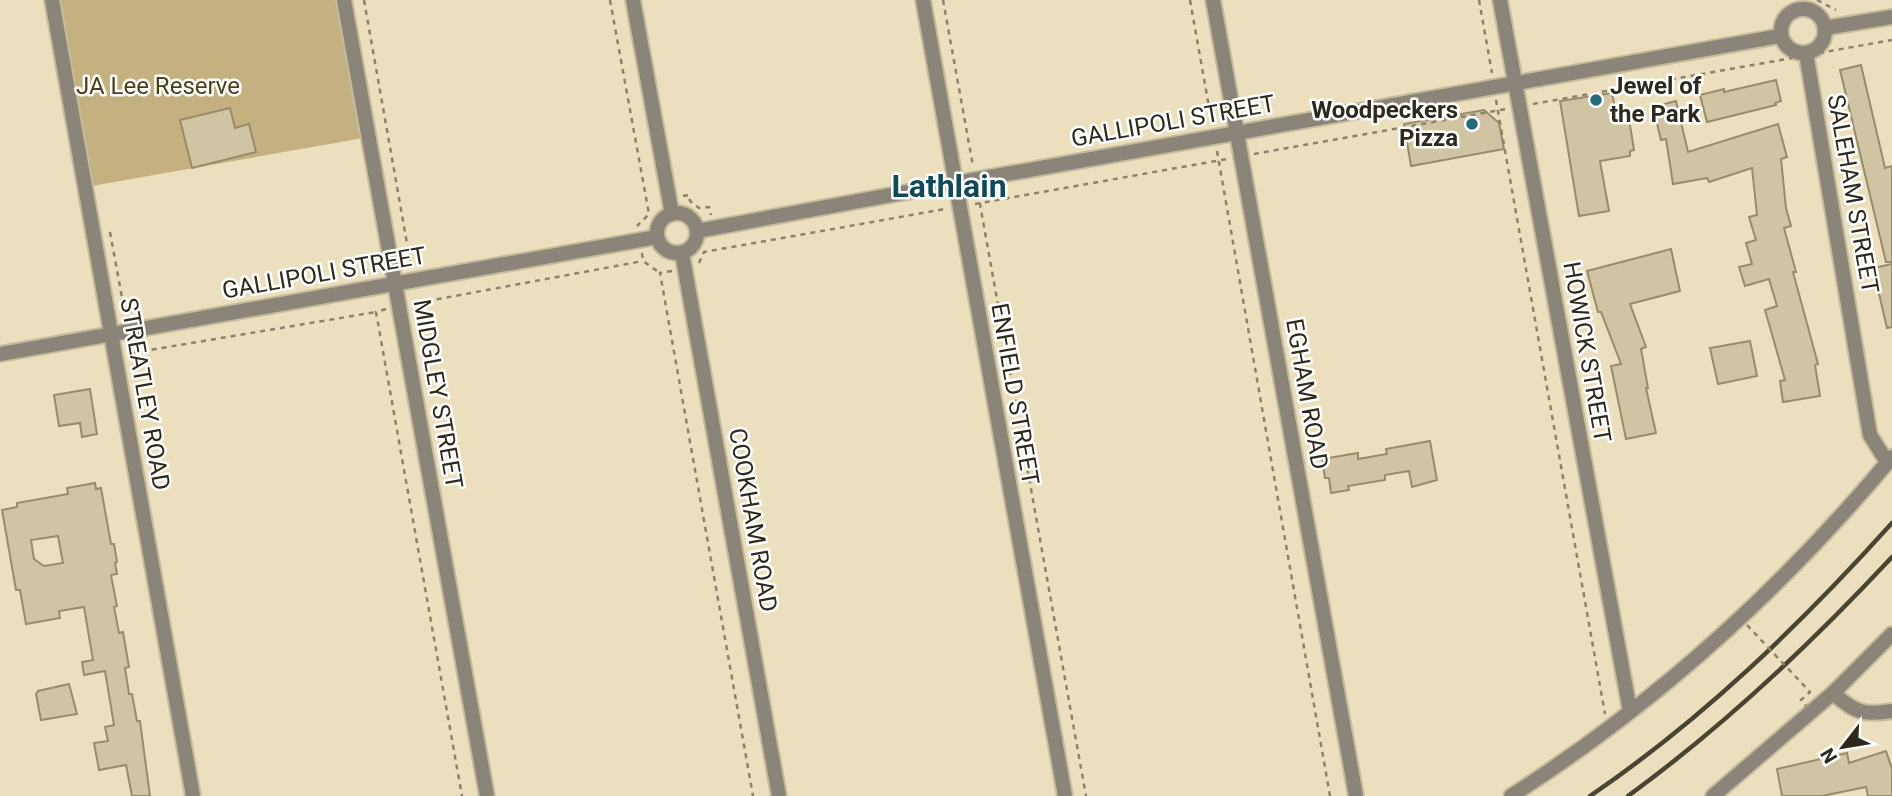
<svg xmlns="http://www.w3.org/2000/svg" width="1892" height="796" font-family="Roboto,sans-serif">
<rect width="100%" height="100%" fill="#ebdfbd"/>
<polygon fill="#c4b17f" points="52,0 344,0 369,137 86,187"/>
<g fill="#d1c4a3" stroke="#988c6d" stroke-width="2" fill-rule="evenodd">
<polygon points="1861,65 1885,168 1892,166 1892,262 1886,262 1840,70"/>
<polygon points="1776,80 1781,101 1775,103 1776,105 1707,122 1700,95 1724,89 1724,92"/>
<polygon points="1612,93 1616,114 1624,113 1629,119 1634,150 1630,151 1630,156 1600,161 1609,211 1579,216 1560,101"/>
<polygon points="1676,101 1688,152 1778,124 1787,157 1781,159 1786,208 1791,226 1784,228 1796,272 1793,272 1818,364 1815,365 1820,396 1783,402 1780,381 1785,380 1765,310 1777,306 1769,279 1745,286 1739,267 1752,264 1746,243 1756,240 1749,217 1757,215 1752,168 1709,182 1707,178 1673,184 1666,139 1661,140 1653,107"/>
<polygon points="230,108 235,128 249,124 256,152 192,168 180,120"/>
<polygon points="1484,110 1499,123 1504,149 1411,166 1404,124"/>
<polygon points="1671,249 1680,291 1630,304 1646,347 1641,349 1648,388 1646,388 1656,433 1626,439 1611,366 1621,364 1601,312 1598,312 1587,271"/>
<polygon points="1892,264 1892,327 1887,328 1873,268"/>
<polygon points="1750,341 1757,376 1718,384 1710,348"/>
<polygon points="90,389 97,434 82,437 80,423 59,426 54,395"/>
<polygon points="1430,441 1437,480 1412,487 1409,471 1385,475 1385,480 1348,486 1349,490 1331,493 1329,478 1325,478 1322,459 1358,453 1358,459 1387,454 1386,449"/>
<path d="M95 483 96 489 101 488 111 544H114L117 562 115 563 117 574 111 575 117 606 114 607 119 633 123 632 129 667 125 668 129 694H132L137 721H140L150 796H132L126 765 99 770 94 743 108 741 105 727 114 725 105 671 84 675 82 662 93 660 84 607 59 611 60 618 26 624 20 590H16L2 510 17 507V503L68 494 67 488ZM58 536 63 563 44 566 34 559 31 540Z"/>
<polygon points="69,684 77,714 41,720 36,694 38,691"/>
<polygon points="1886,751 1892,769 1892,796 1868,796 1866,787 1822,796 1782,796 1777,769 1847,753 1849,763"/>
</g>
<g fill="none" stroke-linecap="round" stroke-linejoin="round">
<g stroke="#c5bb9d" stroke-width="18">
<g id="minor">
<polyline points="52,0 193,796"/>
<polyline points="344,0 487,796"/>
<polyline points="633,0 672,214"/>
<polyline points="923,0 1065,796"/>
<polyline points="1213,0 1356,796"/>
<polyline points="1500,0 1630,711"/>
<circle cx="1803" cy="31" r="22"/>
<polyline points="1825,28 1892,17"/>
<polyline points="1806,53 1870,435 1887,462"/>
<circle cx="677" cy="233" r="20"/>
<polyline points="697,231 956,183 1780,36"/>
<polyline points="682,253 779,796"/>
<polyline points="0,354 657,237"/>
<path d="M1833 693C1854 712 1864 716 1892 711"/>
<path d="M1511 796C1655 704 1783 588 1892 457"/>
</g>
</g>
<g stroke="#c5bb9d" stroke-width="18">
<polyline id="tertiary" points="1713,796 1833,693 1892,634"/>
</g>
<g stroke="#8b836c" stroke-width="2.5" stroke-dasharray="5 5" stroke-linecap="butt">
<polyline points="364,0 411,266"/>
<polyline points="610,0 649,214 637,226"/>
<polyline points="943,0 973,166"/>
<polyline points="1190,0 1212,124"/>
<polyline points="1479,0 1492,73"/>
<polyline points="1817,0 1836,10"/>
<polyline points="1819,53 1892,40"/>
<polyline points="1496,100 1605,714"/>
<polyline points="1533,104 1792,58"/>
<polyline points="1217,151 1330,796"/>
<polyline points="1254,154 1506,109"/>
<polyline points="978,193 1086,796"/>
<polyline points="683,196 689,195 690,201 699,208 709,207 711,215"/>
<polyline points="975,204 1227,159"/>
<polyline points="110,232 123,303 134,314"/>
<polyline points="642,253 643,261 660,273"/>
<polyline points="699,263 704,252 945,209"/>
<polyline points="672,271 660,273 753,796"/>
<polyline points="364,273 372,263 377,262"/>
<polyline points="417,303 643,261"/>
<polyline points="386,309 376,312 462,796"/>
<polyline points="132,353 376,312"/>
</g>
<use href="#minor" stroke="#8a8578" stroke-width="14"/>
<use href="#tertiary" stroke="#8a8578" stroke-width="14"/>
<g stroke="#494434" stroke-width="4.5">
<path d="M1590 796C1702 720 1801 624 1892 523"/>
<path d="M1628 796C1724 726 1811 644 1892 557"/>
</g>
<polyline stroke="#8b836c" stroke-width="2.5" stroke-dasharray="5 5" stroke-linecap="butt" points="1747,625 1810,692 1801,700 1806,706"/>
</g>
<g fill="#246a7a" stroke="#fff" stroke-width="2.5">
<circle cx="1596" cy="100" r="7"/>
<circle cx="1472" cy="124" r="7"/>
</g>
<g text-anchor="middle" stroke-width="5" stroke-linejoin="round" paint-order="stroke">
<g font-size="24" fill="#4c3e15" stroke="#fff">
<text x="158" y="94">JA Lee Reserve</text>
</g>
<g font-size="24" font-weight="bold" fill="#2d291c" stroke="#fff" text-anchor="start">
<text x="1610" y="94">Jewel of<tspan x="1610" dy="28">the Park</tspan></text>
<text x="1458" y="118" text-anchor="end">Woodpeckers<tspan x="1458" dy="28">Pizza</tspan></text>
</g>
<g font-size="24" fill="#2d291c" stroke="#fff">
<text transform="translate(1173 121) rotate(-10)" y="8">GALLIPOLI STREET</text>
<text transform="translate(1853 194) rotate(80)" y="8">SALEHAM STREET</text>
<text transform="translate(324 273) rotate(-10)" y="8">GALLIPOLI STREET</text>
<text transform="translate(1587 352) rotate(80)" y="8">HOWICK STREET</text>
<text transform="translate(145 394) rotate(80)" y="8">STREATLEY ROAD</text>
<text transform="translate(438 394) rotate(80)" y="8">MIDGLEY STREET</text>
<text transform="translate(1015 394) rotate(80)" y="8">ENFIELD STREET</text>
<text transform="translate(1307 394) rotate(80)" y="8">EGHAM ROAD</text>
<text transform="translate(753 520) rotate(80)" y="8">COOKHAM ROAD</text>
</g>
<g font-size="32" font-weight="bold" fill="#114a56" stroke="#fff">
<text x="949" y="197">Lathlain</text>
</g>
</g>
<g transform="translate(1843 747) rotate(239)" stroke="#ffffff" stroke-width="5" paint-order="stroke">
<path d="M0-5L12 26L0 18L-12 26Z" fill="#2d291c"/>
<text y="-10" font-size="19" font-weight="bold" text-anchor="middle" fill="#2d291c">N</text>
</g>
</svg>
